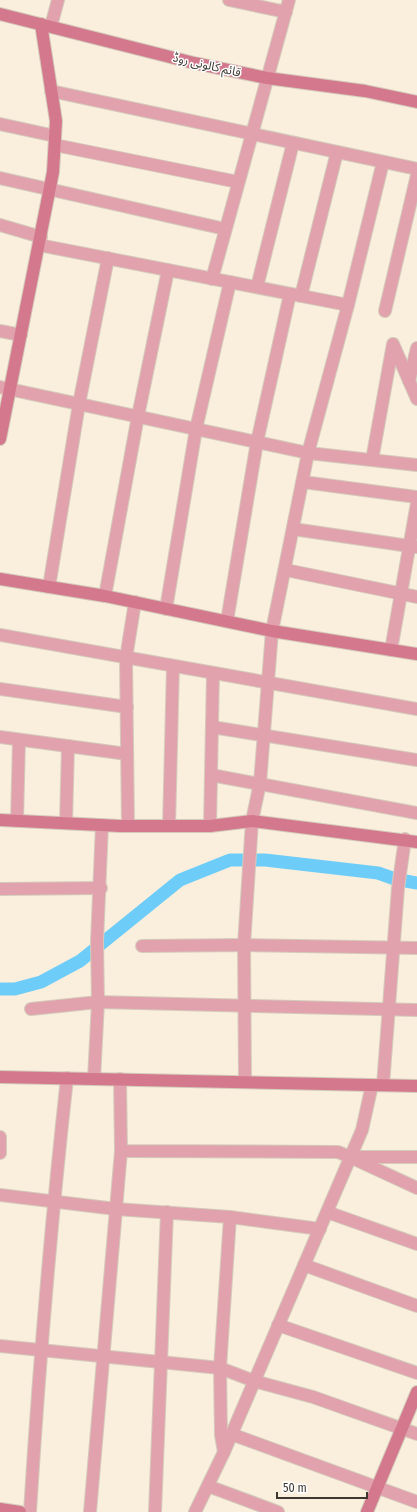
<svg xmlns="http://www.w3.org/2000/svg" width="417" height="1512" font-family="'Fira Sans Condensed','Noto Sans Arabic',sans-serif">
<rect width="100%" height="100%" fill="#faefdd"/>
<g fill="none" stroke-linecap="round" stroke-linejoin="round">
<polyline stroke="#6ecdf8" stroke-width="13" points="0,989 15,989 41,982 80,961 180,880 230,860 265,860 378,873 395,879 417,883"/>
<g stroke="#d4cbbb" stroke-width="14">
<g id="street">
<polyline points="229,0 286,12"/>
<polyline points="51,26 58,0"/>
<polyline points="51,91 417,169"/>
<polyline points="0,124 55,136"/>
<polyline points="55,145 238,182"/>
<polyline points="0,178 225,229"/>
<polyline points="0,225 41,237"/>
<polyline points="39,245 348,305"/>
<polyline points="212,279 289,0"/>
<polyline points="257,287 293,143"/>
<polyline points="301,296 337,152"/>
<polyline points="385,311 417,175"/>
<polyline points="0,331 21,335"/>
<polyline points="409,381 417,348"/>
<polyline points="0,387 308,453 417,465"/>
<polyline points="372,460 393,344 417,399"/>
<polyline points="303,482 417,497"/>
<polyline points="293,529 416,547"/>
<polyline points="286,570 417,597"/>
<polyline points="49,587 79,404 108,258"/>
<polyline points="105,596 138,416 168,270"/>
<polyline points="166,609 196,429 230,282"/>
<polyline points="227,621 257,442 290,294"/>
<polyline points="0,635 417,709"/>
<polyline points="391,650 417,503"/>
<polyline points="0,689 127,707"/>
<polyline points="212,727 417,760"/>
<polyline points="0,737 127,754"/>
<polyline points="211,775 417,813"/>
<polyline points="17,821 19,740"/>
<polyline points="66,823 68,746"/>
<polyline points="128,826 126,658 135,602"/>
<polyline points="169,826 173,666"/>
<polyline points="210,826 213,673"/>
<polyline points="0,889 101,888"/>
<polyline points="142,946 244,945 417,948"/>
<polyline points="31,1009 98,1002 417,1010"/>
<polyline points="94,1079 98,1002 97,941 102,825"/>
<polyline points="120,1079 121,1151 338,1152 350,1157"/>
<polyline points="245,1082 244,945 252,821 260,783 272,631 308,453 348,305 383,162"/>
<polyline points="383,1085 398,888 405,839"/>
<polyline points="0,1137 0,1153"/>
<polyline points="417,1157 350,1157 417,1188"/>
<polyline points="0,1195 116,1209 230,1217 220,1368 221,1435 224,1452"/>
<polyline points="327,1212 417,1244"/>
<polyline points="230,1217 320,1229"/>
<polyline points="304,1265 417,1306"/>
<polyline points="278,1325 417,1373"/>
<polyline points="0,1346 220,1368 254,1381 313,1397 417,1434"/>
<polyline points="231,1434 417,1502"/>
<polyline points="208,1486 278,1512"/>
<path d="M30 1512C39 1367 51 1223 67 1078"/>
<polyline points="90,1512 121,1151"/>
<polyline points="155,1512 167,1212"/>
<polyline points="195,1512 224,1452 362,1130 372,1085"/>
</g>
</g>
<g stroke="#d4cbbb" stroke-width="14">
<g id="secondary">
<polyline points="0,14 194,63 267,78 365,91 417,102"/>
<polyline points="0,439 53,172 56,121 41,24"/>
<polyline points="0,579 105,596 272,631 417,654"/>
<polyline points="0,820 120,826 210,826 252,821 417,842"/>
<polyline points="0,1077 417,1086"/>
<polyline points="0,1509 20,1512"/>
<polyline points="367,1512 417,1392"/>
</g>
</g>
<use href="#street" stroke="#e1a2ae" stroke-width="12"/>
<use href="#secondary" stroke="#d4798d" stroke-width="12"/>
</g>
<g text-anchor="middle" stroke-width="3" stroke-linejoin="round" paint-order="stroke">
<g font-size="12" fill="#3d3931" stroke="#fff">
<text transform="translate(207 65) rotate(13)" y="4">قائم کالونی روڈ</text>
</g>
</g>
<path d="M277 1492v6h90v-6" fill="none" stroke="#3d3931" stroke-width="2"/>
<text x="283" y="1492" font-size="12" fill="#3d3931" stroke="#ffffff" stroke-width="3" paint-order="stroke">50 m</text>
</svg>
